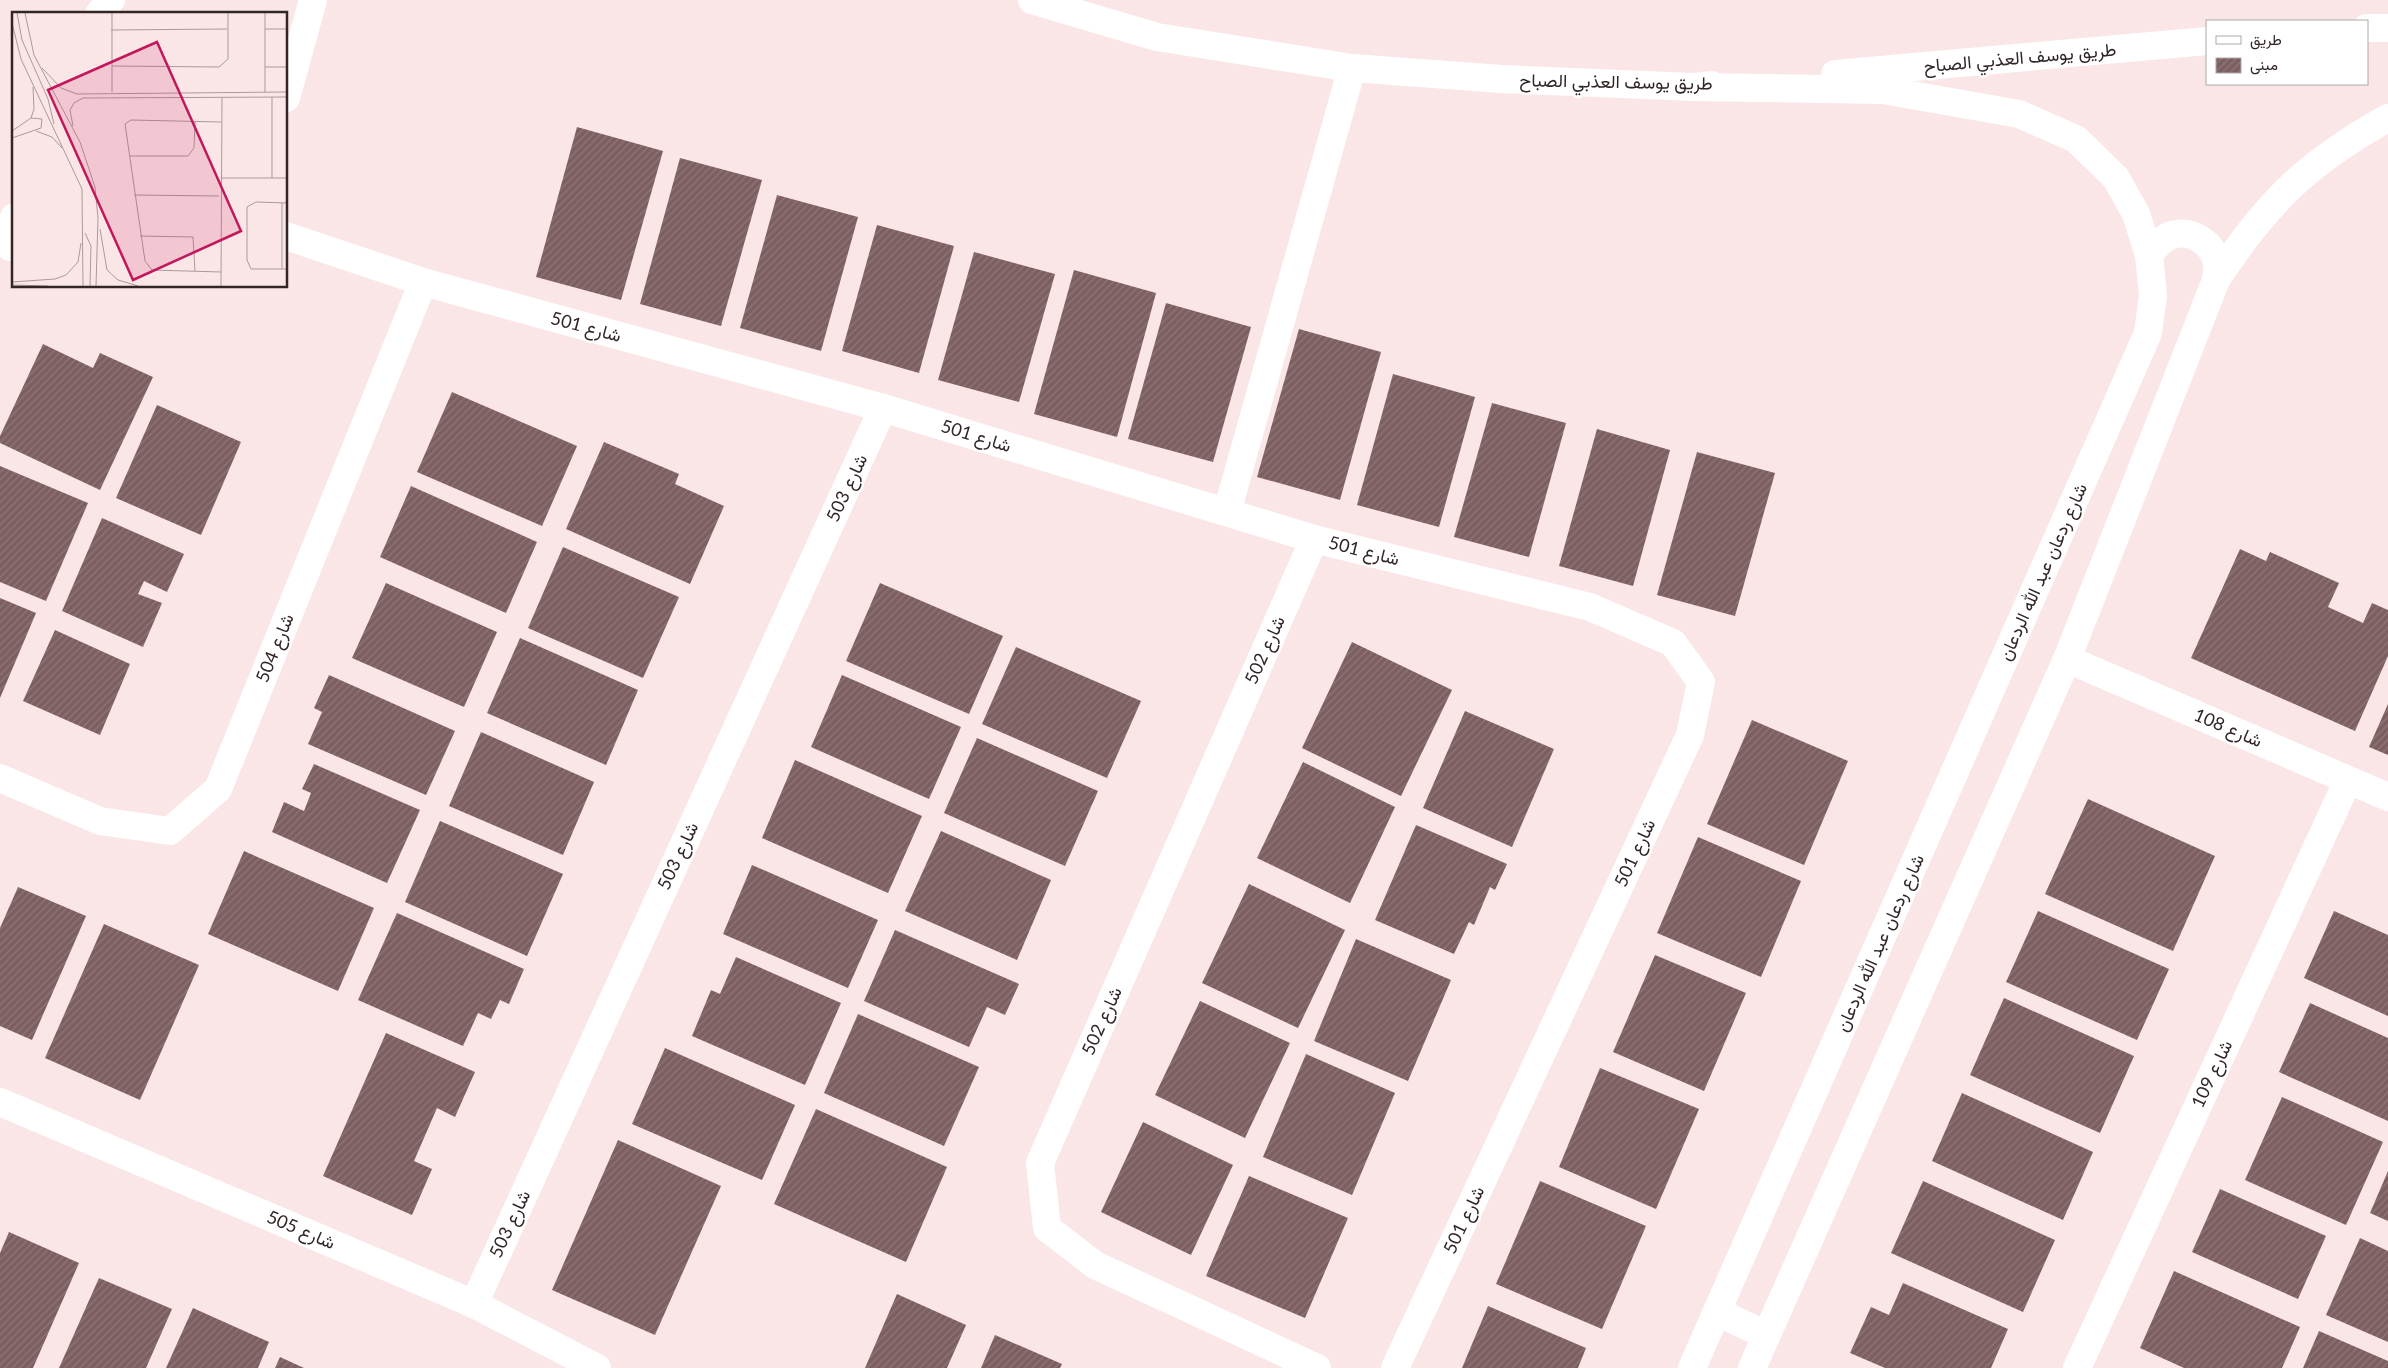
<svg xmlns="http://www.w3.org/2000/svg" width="2388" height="1368" font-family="Lato,Vazirmatn,sans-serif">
<defs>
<pattern id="building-hatch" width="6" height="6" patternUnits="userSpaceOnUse" patternTransform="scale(1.25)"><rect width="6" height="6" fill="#7d5f61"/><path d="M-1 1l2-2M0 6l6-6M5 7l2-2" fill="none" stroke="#8e7778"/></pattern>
</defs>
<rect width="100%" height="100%" fill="#fbe6e7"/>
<g fill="url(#building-hatch)">
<polygon points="577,127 663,151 621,300 536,277"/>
<polygon points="680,158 762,180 721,326 640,304"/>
<polygon points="777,195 858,217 821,351 740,328"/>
<polygon points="877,225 954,246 919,373 842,351"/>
<polygon points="974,252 1055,274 1019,402 938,380"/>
<polygon points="1074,270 1156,293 1117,437 1034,414"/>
<polygon points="1166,303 1251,327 1213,462 1128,439"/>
<polygon points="1299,329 1381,352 1340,500 1257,477"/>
<polygon points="43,344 93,368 100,353 153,377 100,490 0,443 0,436"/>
<polygon points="1393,374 1475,397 1439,527 1357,505"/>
<polygon points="452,392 577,446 542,526 417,472"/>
<polygon points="1492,403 1566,423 1529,557 1454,537"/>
<polygon points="157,405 241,442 201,535 116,498"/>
<polygon points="1597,429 1670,450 1633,586 1559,566"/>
<polygon points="604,442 679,474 675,484 724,506 690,584 566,529"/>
<polygon points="1697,452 1775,473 1735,616 1657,595"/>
<polygon points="0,466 88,503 46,601 0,582"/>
<polygon points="411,486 537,542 506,613 380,557"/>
<polygon points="102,518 184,554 167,592 144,581 138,594 162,603 143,647 62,611"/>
<polygon points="563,547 679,597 643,678 528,628"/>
<polygon points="2240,549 2266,561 2270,552 2339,583 2328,607 2363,623 2372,603 2388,610 2388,656 2355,731 2191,658"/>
<polygon points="386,583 497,632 464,707 352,658"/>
<polygon points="880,583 1003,636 969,714 846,661"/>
<polygon points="0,598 36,613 0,698"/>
<polygon points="55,630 130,664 100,735 23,701"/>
<polygon points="520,638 638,690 606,765 487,713"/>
<polygon points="1352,642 1452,690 1401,796 1302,748"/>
<polygon points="1016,647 1141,701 1107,778 982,724"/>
<polygon points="329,675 455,731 426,795 308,744 322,712 314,708"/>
<polygon points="842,675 961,727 929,799 811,747"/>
<polygon points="2388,704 2388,755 2369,747"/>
<polygon points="1465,711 1554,749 1512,847 1423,808"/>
<polygon points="1752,720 1848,761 1804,865 1707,824"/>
<polygon points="481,732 594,782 563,855 449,806"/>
<polygon points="977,738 1098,791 1065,866 944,813"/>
<polygon points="795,760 922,816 888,893 762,838"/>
<polygon points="1303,762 1395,807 1350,903 1257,858"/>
<polygon points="314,764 420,810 387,883 272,832 284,802 304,811 311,793 302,789"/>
<polygon points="2088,799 2215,856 2173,951 2045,894"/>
<polygon points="440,821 563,874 527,956 405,902"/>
<polygon points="1416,825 1507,864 1495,890 1490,887 1474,925 1469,922 1454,954 1375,920"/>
<polygon points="941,831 1051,880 1017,960 905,911"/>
<polygon points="1698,837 1801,881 1761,977 1657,933"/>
<polygon points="244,851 374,908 338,991 208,934"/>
<polygon points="752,865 878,920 848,988 723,934"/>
<polygon points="1249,884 1345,930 1298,1028 1202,983"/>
<polygon points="18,887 86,916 32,1040 0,1026 0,928"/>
<polygon points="2038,911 2169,969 2137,1040 2006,982"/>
<polygon points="2334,911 2388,935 2388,1016 2304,978"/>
<polygon points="397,913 524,969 509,1004 500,1000 491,1019 478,1013 463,1046 358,1000"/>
<polygon points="104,924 199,965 140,1100 45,1058"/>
<polygon points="895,930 1019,984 1005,1015 987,1007 969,1047 864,1001"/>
<polygon points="1356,939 1451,980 1408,1081 1314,1041"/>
<polygon points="1655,955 1746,993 1704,1091 1613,1052"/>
<polygon points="736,957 841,1003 805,1085 692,1036 711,990 720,994"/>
<polygon points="2004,998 2134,1056 2100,1133 1970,1075"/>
<polygon points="1200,1001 1290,1043 1245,1138 1155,1095"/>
<polygon points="2310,1003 2388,1038 2388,1121 2279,1072"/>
<polygon points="858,1014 979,1067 944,1146 824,1093"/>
<polygon points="386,1033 475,1072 455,1117 437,1108 414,1161 432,1169 412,1215 323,1176"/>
<polygon points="665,1048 795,1105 762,1180 632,1124"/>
<polygon points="1306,1054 1395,1093 1352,1195 1263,1157"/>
<polygon points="1600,1068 1699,1109 1656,1209 1559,1167"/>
<polygon points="1962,1093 2093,1152 2063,1220 1932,1161"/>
<polygon points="2282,1097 2383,1142 2346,1225 2245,1180"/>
<polygon points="816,1109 947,1167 906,1262 774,1204"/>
<polygon points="1143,1122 1233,1165 1191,1255 1101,1212"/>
<polygon points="618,1140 721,1186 655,1335 552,1290"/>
<polygon points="2388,1171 2388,1221 2370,1213"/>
<polygon points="1249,1176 1348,1218 1305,1318 1206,1276"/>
<polygon points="1540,1181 1646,1226 1602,1329 1496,1284"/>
<polygon points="1923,1181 2055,1240 2023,1312 1891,1253"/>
<polygon points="2220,1189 2326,1236 2298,1299 2192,1252"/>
<polygon points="9,1232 79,1263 33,1368 0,1368 0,1253"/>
<polygon points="2360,1238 2388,1251 2388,1342 2326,1315"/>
<polygon points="2174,1271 2300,1327 2282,1368 2184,1368 2140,1348"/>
<polygon points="99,1278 172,1309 146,1368 59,1368"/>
<polygon points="1903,1283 2008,1329 1991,1368 1885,1368 1850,1353 1871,1307 1889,1315"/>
<polygon points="897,1294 966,1325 947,1368 865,1368"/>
<polygon points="1488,1306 1586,1348 1578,1368 1462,1368"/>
<polygon points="193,1308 269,1342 258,1368 166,1368"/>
<polygon points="2319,1331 2388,1361 2388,1368 2303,1368"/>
<polygon points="995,1335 1062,1364 1060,1368 981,1368"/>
<polygon points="280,1357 304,1368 275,1368"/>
</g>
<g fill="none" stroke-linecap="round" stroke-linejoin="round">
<g stroke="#fff" stroke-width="28">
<polyline points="1032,0 1157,37 1352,68 1502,79 1694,87 1712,85"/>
<polyline points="99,14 111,0"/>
<polyline points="2367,28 2388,28"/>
<polyline points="1835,74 2207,41"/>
<polyline points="286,98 313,0"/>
<polyline points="286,236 423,282 883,408 1314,539 1590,607 1673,643 1701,682 1690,735 1395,1368"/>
<polyline points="10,247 14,217"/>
<path d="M2149 255C2155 247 2162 238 2172 235 2192 229 2214 244 2217 264 2218 268 2216 275 2216 280"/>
<polyline points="1227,512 1352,68"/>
<polyline points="1314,539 1040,1163 1047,1228 1095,1265 1317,1368"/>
<polyline points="2067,659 2388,797"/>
<polyline points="0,778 100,821 170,831 218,789 423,282"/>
<polyline points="0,1102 474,1304 597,1368"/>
<polyline points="474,1304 883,408"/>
<polyline points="1717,1312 1766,1335"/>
<polyline points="1692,1368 2148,333 2153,295 2149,255 2136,214 2116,178 2076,139 2019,114 1883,90 1694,87"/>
<path d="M1752 1368 2067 659 2216 280C2266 203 2308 162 2388 118"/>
<polyline points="2077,1368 2348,780"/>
</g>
</g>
<g text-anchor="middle" stroke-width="5" stroke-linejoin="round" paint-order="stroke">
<g font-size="18" fill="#322526" stroke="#fff">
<text transform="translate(2020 58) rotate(-5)" y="6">طريق يوسف العذبي الصباح</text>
<text transform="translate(1616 82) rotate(1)" y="6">طريق يوسف العذبي الصباح</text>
<text transform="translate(586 327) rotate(15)" y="6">شارع 501</text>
<text transform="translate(976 436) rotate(17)" y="6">شارع 501</text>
<text transform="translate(847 488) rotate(-65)" y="6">شارع 503</text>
<text transform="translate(1364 551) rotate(14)" y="6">شارع 501</text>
<text transform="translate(2043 572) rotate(-66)" y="6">شارع ردعان عبد الله الردعان</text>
<text transform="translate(275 648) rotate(-68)" y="6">شارع 504</text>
<text transform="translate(1265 650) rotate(-66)" y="6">شارع 502</text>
<text transform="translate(2228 728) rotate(23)" y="6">شارع 108</text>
<text transform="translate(1635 853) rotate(-65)" y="6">شارع 501</text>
<text transform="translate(678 856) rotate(-65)" y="6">شارع 503</text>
<text transform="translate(1880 943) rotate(-66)" y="6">شارع ردعان عبد الله الردعان</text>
<text transform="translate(1102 1021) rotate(-66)" y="6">شارع 502</text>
<text transform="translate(2212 1074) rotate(-65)" y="6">شارع 109</text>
<text transform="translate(1464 1220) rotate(-65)" y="6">شارع 501</text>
<text transform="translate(510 1224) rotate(-65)" y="6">شارع 503</text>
<text transform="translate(301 1230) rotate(23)" y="6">شارع 505</text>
</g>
</g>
<g transform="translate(12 12)">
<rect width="275" height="275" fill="#fbe6e7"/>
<path fill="none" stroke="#ab999a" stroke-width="1" d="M5 1 10 28 36 87 42 112M13 1 22 43 68 130 83 175 86 206 84 274M100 1V80M0 11 9 47 70 177 71 274M253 17H275M99 18 215 17M100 54 207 55 216 47V1M253 55H275M30 56 49 76 65 82 275 80M253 80V1M61 114 58 98 62 91 71 86 275 85M0 119 19 106 22 97 21 75M24 119 40 125 50 136M0 126 29 116 30 107 19 106M117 144H176L182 136 183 109M209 166H275M260 166V85M122 183 207 184M270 191V257M275 191 244 190 235 195V248L239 257H275M88 217 95 258 106 268 126 274M73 221 79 234 78 274M128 224 181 225 183 259M209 260 140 258 133 249 113 112 119 108 209 110M0 270 43 267 54 263 66 250 69 231M0 273 36 274M209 274 210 85"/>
<path fill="#c2185b" fill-opacity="0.15" stroke="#c2185b" stroke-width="2.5" d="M145 30 229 219 121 268 36 78Z"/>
<rect width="275" height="275" fill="none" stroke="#322526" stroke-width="2.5"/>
</g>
<rect x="2206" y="20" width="162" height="65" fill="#ffffff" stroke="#ada8a8"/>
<rect x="2216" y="36" width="25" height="8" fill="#ffffff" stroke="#ada8a8"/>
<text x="2250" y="45" font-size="15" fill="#322526">طريق</text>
<rect x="2216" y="58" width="25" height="15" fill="url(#building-hatch)" stroke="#ada8a8"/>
<text x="2250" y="70" font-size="15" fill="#322526">مبنى</text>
</svg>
